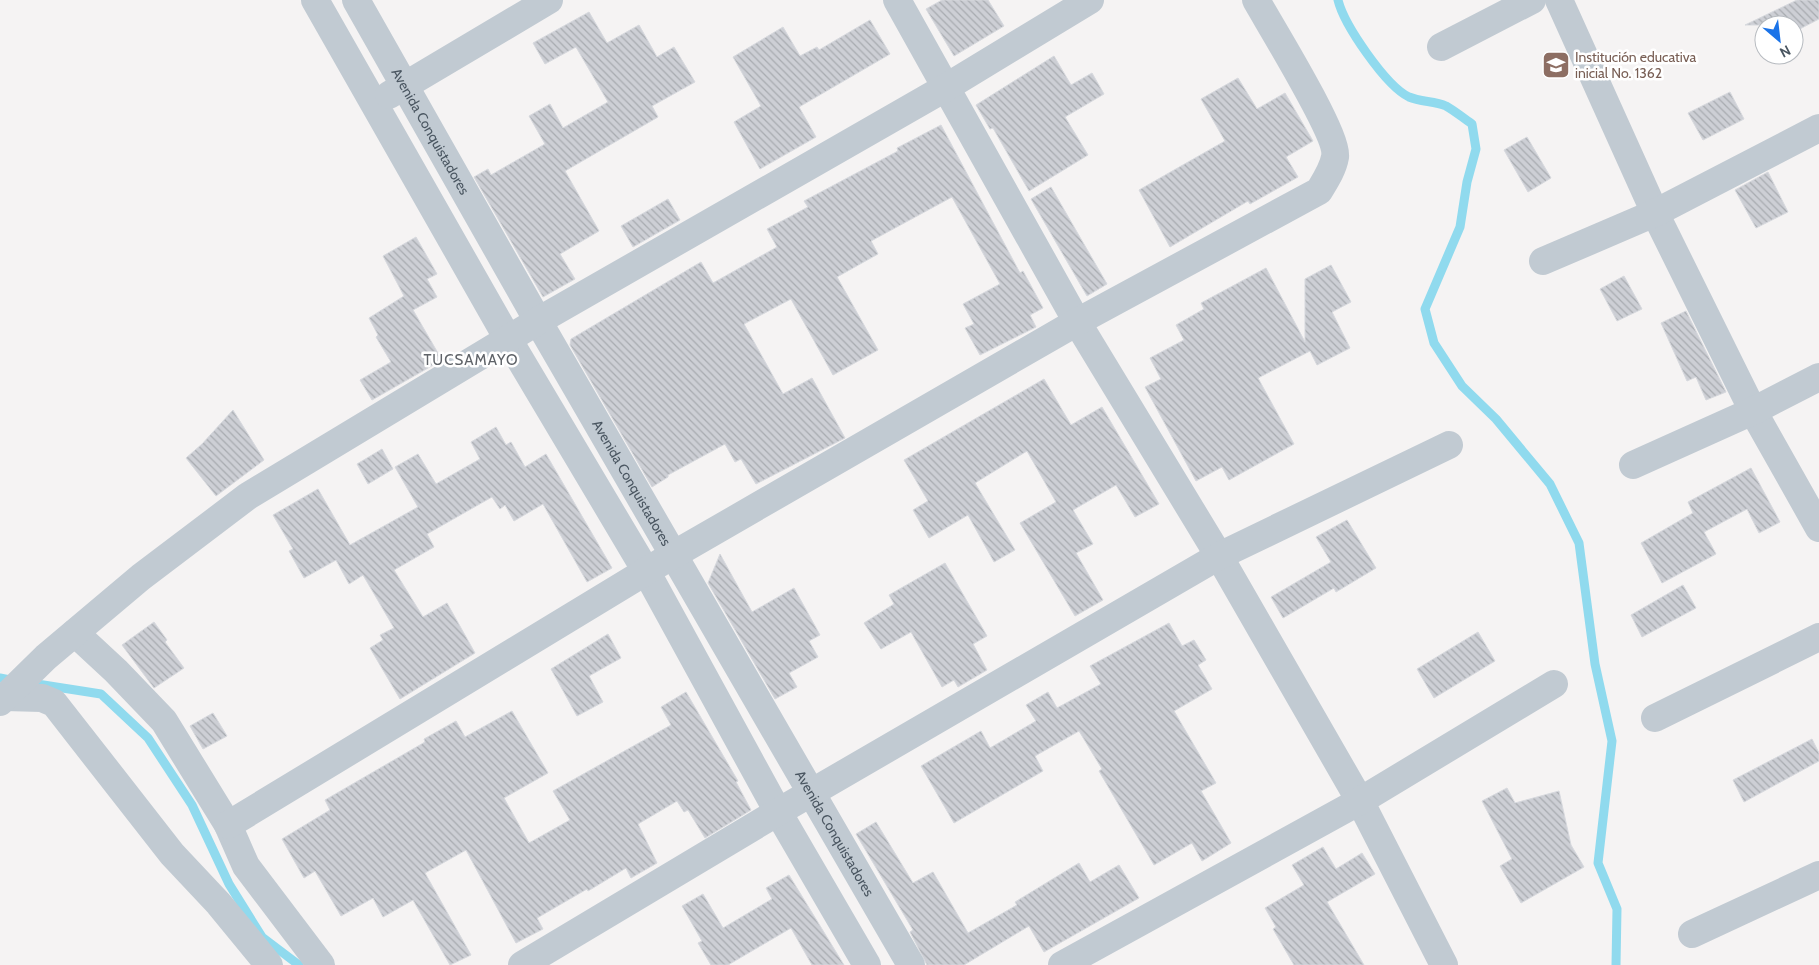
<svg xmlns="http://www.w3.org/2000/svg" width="1819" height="965" font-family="Cabin,sans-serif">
<defs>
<pattern id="building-back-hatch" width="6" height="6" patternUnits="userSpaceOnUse" patternTransform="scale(1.25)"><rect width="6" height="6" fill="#cdcfd5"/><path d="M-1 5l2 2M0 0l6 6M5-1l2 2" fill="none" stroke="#a8abb0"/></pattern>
</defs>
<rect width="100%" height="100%" fill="#f5f3f3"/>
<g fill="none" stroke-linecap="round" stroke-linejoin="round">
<g stroke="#90daee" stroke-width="9">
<path d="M1338 0C1344 25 1386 86 1409 97 1421 102 1435 101 1446 106 1455 111 1463 118 1472 124L1476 149 1467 182 1460 227 1425 309 1434 343 1462 386 1496 419 1550 484 1579 543 1595 664 1612 741 1598 863 1617 909 1616 965"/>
<polyline points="0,678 15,681"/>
<polyline points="37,684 101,694 148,738 192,805 229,884 262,937 299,965"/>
</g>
</g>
<g fill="url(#building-back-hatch)" stroke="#d7d9de">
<polygon points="942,0 988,0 1004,26 954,56 926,9"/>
<polygon points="1797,0 1819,0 1819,19 1794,32 1794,25 1745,25"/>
<polygon points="589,12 607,43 639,25 657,57 674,47 695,82 652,106 658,117 565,171 599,231 560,254 575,279 543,297 474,177 488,169 491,175 545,144 529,116 550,104 563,128 608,102 576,47 545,64 533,43"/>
<polygon points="870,20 890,54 799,107 816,137 760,169 734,122 761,106 733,57 783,27 800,56 817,47 819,50"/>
<polygon points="1054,56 1071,85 1092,73 1104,94 1065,117 1088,155 1029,191 993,128 990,129 976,105"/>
<polygon points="1238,78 1257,109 1285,93 1313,141 1286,157 1298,177 1250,204 1248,201 1170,247 1139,190 1225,141 1201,99"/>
<polygon points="1730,92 1744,119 1703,140 1688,113"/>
<polygon points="941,125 1020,273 1023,271 1043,308 1030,315 1036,327 980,355 965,328 974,324 963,304 1000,284 952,197 871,241 878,254 837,277 878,350 833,375 791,299 744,324 783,394 812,378 845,438 756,484 741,459 735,462 725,444 668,475 668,477 652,487 570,345 571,339 701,262 713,283 777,247 767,229 808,207 804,201 898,151 897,148"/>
<polygon points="1527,137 1551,178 1528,192 1504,150"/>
<polygon points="1768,172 1788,212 1756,228 1735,190"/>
<polygon points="1051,187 1107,284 1087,296 1031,199"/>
<polygon points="668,199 680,220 633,247 621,226"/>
<polygon points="416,237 437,274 427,279 437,297 413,310 442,360 372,400 360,380 391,362 376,337 378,335 369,318 404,296 383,256"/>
<polygon points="1331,265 1351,302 1332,312 1350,348 1317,365 1310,351 1258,378 1294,444 1229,480 1222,467 1196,481 1145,387 1161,379 1150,358 1184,340 1176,325 1204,309 1201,303 1266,268 1305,342 1305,279"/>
<polygon points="1624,276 1642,309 1617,321 1600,289"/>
<polygon points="1686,311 1726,392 1706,400 1696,377 1687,381 1661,323"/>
<polygon points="1044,379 1071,425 1102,407 1159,504 1135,517 1116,485 1073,510 1093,544 1076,553 1103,600 1075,616 1020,523 1056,502 1027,451 975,483 1015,550 994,562 968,515 929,538 913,510 928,501 904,460"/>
<polygon points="233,410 264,460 216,496 186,458 202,444"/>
<polygon points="496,427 506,445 511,442 525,467 546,454 612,568 587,582 543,504 514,521 505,505 500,509 492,497 427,534 434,547 394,570 423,617 447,603 475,653 400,699 370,648 383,640 380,635 394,628 363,575 349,584 336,560 304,578 289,551 293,549 273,515 318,489 350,545 418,507 395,467 418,454 436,484 480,459 471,442"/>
<polygon points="382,449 393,469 368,484 357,464"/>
<polygon points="1751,468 1780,522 1759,533 1747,509 1704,532 1716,554 1662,583 1641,543 1693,513 1688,502"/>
<polygon points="1347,520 1376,568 1336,592 1334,588 1283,618 1271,597 1331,562 1316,537"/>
<polygon points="720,554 752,612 794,588 820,635 809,641 818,657 789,673 797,687 775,699 708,583"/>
<polygon points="945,563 987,636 973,644 987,670 958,687 954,680 942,687 911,632 881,649 864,623 894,604 889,595"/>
<polygon points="1683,585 1696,608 1642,637 1631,615"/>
<polygon points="154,622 167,640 165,642 184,668 154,688 122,645"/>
<polygon points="1169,623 1182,646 1194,640 1206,660 1198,665 1212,689 1174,711 1216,783 1201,791 1231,843 1202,861 1192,843 1154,865 1099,771 1102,769 1079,731 1035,756 1043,771 954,823 921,766 981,731 990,748 1036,721 1026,705 1048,692 1057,708 1101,684 1090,666"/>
<polygon points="1478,632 1495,661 1434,698 1417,669"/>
<polygon points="608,634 621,658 589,676 603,702 577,716 551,669"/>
<polygon points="686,692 738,781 736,782 751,810 705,838 688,810 684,812 677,801 638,824 657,863 631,878 626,868 588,891 587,889 537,918 543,929 516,943 466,850 425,873 471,955 450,965 413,900 383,917 373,898 341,916 315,871 304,878 282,839 330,810 325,800 425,742 424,739 456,721 465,737 512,711 548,773 504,798 529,843 570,820 553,791 671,725 661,707"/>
<polygon points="213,713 227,736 203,749 190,726"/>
<polygon points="1812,739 1819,753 1819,761 1744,802 1733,780"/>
<polygon points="1507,788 1515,803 1559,791 1571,845 1584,867 1521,903 1500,866 1512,859 1482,801"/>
<polygon points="876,822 913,883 933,872 968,933 1017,905 1015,902 1079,863 1090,882 1119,865 1139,898 1044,952 1029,926 964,965 927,965 910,932 913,930 856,834"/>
<polygon points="1323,847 1336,869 1362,853 1375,874 1327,902 1364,965 1294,965 1273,929 1276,927 1265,908 1304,885 1292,865"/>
<polygon points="789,875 844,965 812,965 791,928 728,965 711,965 698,943 702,941 682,906 703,894 723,928 772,899 766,888"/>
</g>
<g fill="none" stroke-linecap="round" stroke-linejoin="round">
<g stroke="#c1cad2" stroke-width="28">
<polyline points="315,0 508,339 646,571 778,812 867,965"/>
<path id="s1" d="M356 0 538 321 911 965"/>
<polyline points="897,0 1077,322 1219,556 1360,801 1444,965"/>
<polyline points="1559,0 1655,213 1753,411 1819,528"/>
<polyline points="1441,47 1532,0"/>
<polyline points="389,95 549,0"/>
<polyline points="1543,261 1655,213 1819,128"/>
<polyline points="1633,465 1753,411 1819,377"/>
<polyline points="75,633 116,671 164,721 228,825 246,866 321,965"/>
<polyline points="5,697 42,698 54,703 172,854 219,904 269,965"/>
<polyline points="0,702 46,657 141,577 248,496 538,321 945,88 1090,0"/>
<polyline points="1655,718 1819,637"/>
<path d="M228 825 673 555 1077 322 1319 191C1325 181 1333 169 1335 157 1339 136 1270 25 1256 0"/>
<polyline points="1692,934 1819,875"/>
<polyline points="522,965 778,812 1219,556 1449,445"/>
<polyline points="1062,965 1360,801 1554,684"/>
</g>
</g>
<defs>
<g id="school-square" transform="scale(1.4375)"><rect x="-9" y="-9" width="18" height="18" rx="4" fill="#8d6e63" stroke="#fff"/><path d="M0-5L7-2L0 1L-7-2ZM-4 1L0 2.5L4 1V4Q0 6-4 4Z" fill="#fff"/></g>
</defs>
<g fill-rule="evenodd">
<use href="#school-square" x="1556" y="65"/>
</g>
<g text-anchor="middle" stroke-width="5" stroke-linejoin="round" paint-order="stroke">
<g font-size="14" fill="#785e54" stroke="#fff" text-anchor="start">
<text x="1575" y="62">Institución educativa<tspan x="1575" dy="16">inicial No. 1362</tspan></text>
</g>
<g font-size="14" fill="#4a5661" stroke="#fff">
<text dy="5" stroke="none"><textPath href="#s1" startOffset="151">Avenida Conquistadores</textPath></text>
<text dy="5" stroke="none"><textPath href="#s1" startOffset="556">Avenida Conquistadores</textPath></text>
<text dy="5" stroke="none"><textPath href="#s1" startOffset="961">Avenida Conquistadores</textPath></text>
</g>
<g font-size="15" letter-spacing="1" fill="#5f6368" stroke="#fff">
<text x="471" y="365">TUCSAMAYO</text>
</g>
</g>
<g transform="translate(1779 40) rotate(152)"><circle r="24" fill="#ffffff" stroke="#b7bbc0"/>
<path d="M0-4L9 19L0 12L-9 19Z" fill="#1a73e8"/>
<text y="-8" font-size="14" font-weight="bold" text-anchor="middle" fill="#4a5661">N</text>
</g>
</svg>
